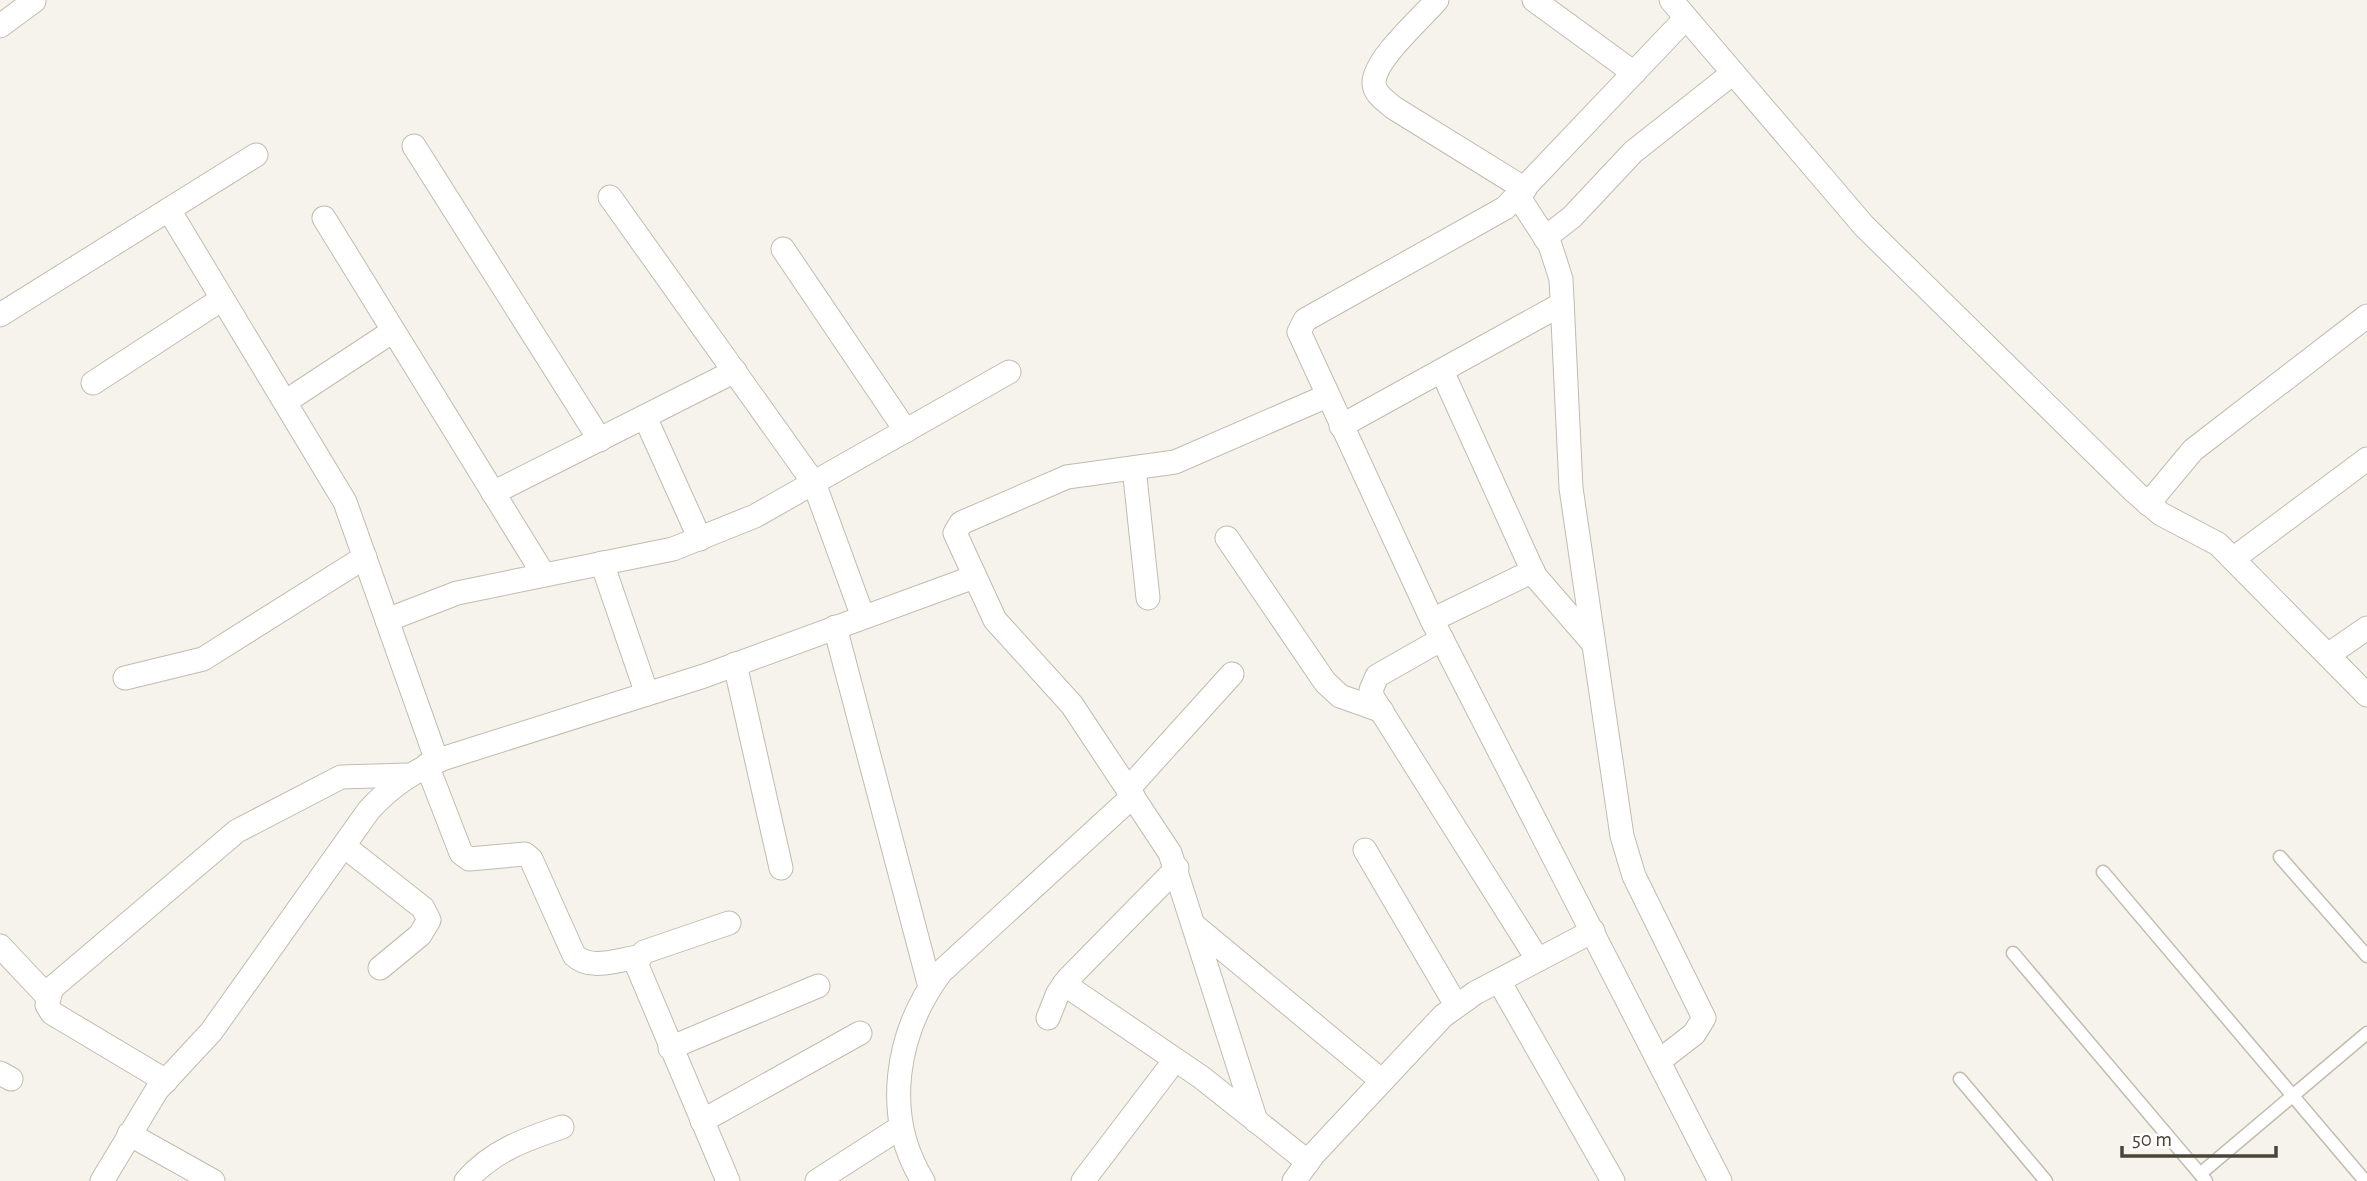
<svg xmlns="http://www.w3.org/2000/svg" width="2367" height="1181" font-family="'Alegreya Sans',sans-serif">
<rect width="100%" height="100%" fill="#f6f3ec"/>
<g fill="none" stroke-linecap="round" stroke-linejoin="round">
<g stroke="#c2bbae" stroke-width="15">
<g id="service">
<polyline points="2280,857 2367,956"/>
<polyline points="2103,872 2365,1181"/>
<polyline points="2013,953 2206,1181"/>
<polyline points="1960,1079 2046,1181"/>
<polyline points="2200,1174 2367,1033"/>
</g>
</g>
<g stroke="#c2bbae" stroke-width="25">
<g id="minor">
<path d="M1437 0C1422 18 1374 59 1374 83 1374 94 1386 101 1394 108L1525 189"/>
<polyline points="1534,0 1634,73"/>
<polyline points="1671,0 1864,226 2136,493 2161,514 2218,544 2367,695"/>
<polyline points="1686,18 1505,208 1305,320 1299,332 1432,620 1720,1181"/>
<polyline points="0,26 34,1"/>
<polyline points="414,146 600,440"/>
<polyline points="1518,196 1550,245 1561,279 1571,488 1622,836 1634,876 1704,1018 1694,1034 1659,1061"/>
<polyline points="610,197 814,483 863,617"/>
<polyline points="169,210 345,502 437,761"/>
<polyline points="324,218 544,575"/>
<polyline points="1545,238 1572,217 1633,152 1733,73"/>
<polyline points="783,249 906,431"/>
<polyline points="0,315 256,155"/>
<polyline points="1442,371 1535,576 1593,643"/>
<polyline points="93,383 222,299"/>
<polyline points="285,402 393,331"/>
<polyline points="645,417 700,539"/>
<polyline points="1341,426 1562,304"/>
<polyline points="1134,468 1148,598"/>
<polyline points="493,493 735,371"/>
<polyline points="2148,504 2193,450 2367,316"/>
<polyline points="1227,538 1325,682 1340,696 1382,711"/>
<polyline points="2233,559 2367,459"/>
<polyline points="602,563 647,694"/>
<polyline points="387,620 457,593 673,549 755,516 1009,372"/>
<polyline points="1432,620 1533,571"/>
<polyline points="835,627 930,987"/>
<polyline points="1442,639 1377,676 1371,690 1373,698 1538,960"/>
<polyline points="2328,655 2367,628"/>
<polyline points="735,664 781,868"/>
<polyline points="125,678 203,659 365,557"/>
<path d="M427 765 461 853 469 859 525 854 531 859 574 955C590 971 617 960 638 957"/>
<polyline points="1128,789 1232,674"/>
<polyline points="344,846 423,908 429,920 420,935 380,968"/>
<polyline points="1365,850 1456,1005"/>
<polyline points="1195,926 1382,1081"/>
<polyline points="0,946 48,997"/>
<polyline points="1499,981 1613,1181"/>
<polyline points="1064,984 1201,1077 1308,1162"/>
<polyline points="1048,1018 1058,993 1068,979 1177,868"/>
<polyline points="670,1048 818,986"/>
<polyline points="0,1073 11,1079"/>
<polyline points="166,1081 52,1013 47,1005 52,988 237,831 341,777 408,775"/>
<polyline points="702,1121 860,1033"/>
<polyline points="1256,1121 1170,853 1072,705 995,620 955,533 961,523 1067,477 1175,462 1327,396"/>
<polyline points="129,1134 213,1181"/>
<path d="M102 1181 157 1090 211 1032 369 810C392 785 414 771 445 758L704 676 974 577"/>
<path d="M466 1181C492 1151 526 1139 562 1127"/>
<polyline points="728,1181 636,963 644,952 729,923"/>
<polyline points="817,1181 901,1127"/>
<path d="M923 1181C882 1115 896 1032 941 972L1133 796"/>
<polyline points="1083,1181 1175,1060"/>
<polyline points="1294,1181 1313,1155 1443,1016 1475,993 1593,931"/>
</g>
</g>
<use href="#service" stroke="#fff" stroke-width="12"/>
<use href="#minor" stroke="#fff" stroke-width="23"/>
</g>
<path d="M2122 1146v10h154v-10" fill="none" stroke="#4b4439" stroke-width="3.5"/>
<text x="2132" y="1146" font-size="21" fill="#4b4439" stroke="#ffffff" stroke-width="5" paint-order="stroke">50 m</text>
</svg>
